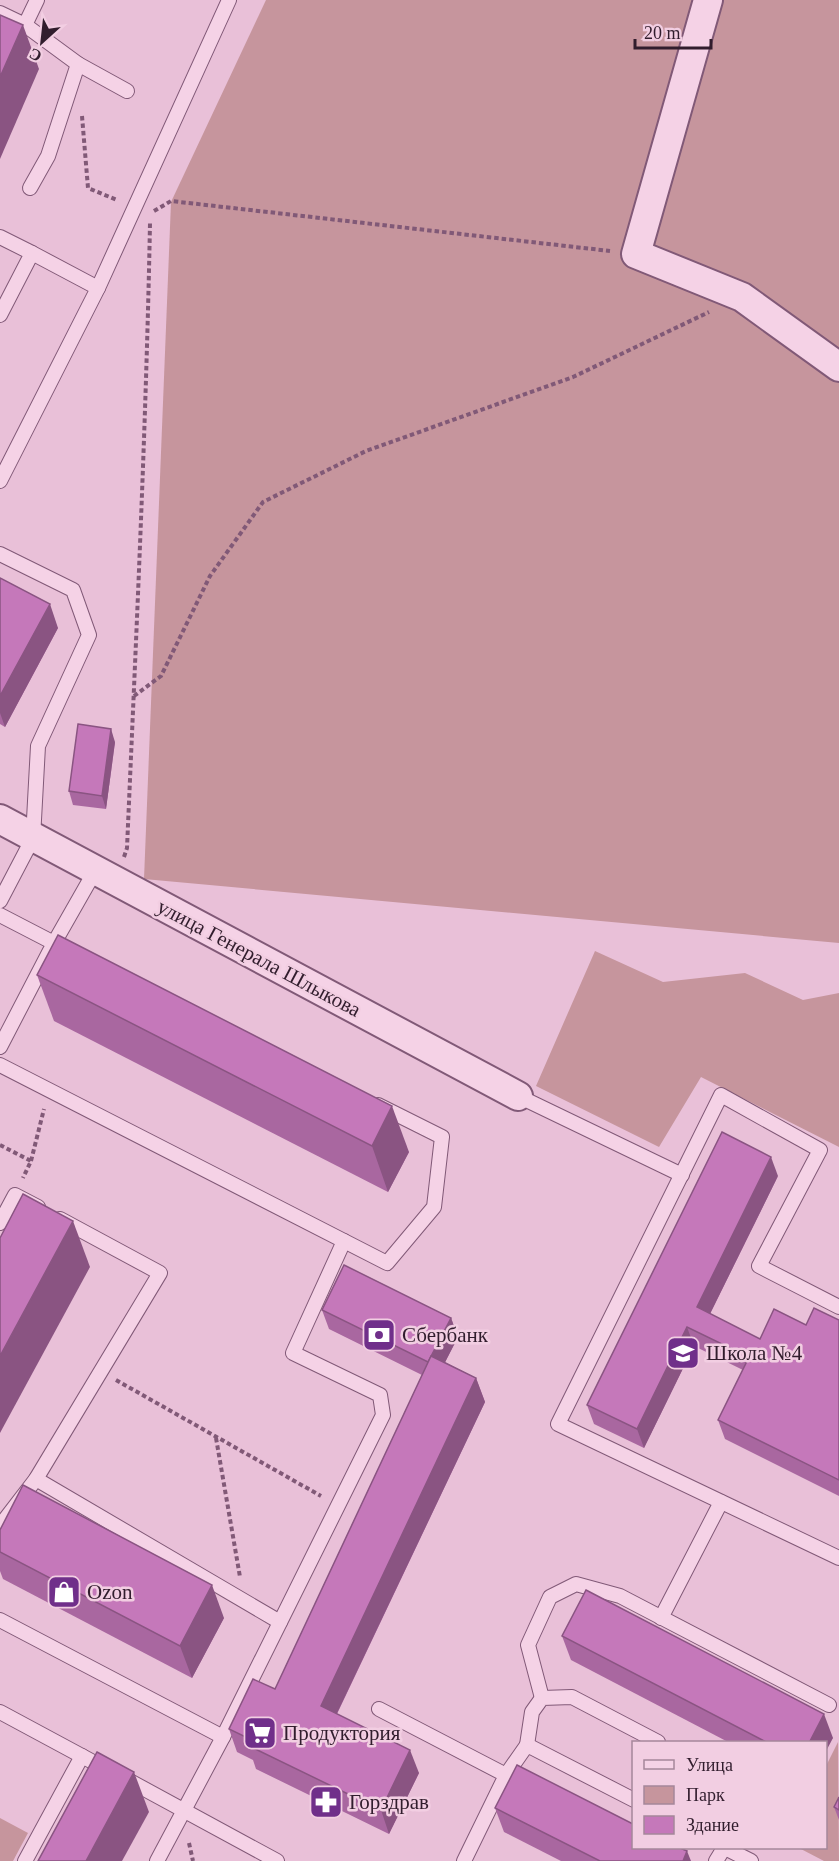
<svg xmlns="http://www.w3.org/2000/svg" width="839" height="1861" font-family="'Times New Roman',serif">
<rect width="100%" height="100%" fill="#e9c0d8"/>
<g fill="#c6959d">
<polygon points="266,0 839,0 839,943 144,879 171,202"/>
<polygon points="595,951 663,982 745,973 803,1000 839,993 839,1147 701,1077 659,1147 536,1086"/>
<polygon points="838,1742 839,1861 824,1861 799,1848 826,1848 826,1766"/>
<polygon points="0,1818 28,1833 13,1861 0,1861"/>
</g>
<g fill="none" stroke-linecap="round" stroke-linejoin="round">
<g stroke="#815977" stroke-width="16">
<g id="lane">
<polyline points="0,13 25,25 37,0"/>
<polyline points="25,25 78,64 48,156 30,188"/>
<polyline points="78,64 127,91"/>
<polyline points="0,237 32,253 0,315"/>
<polyline points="98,288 229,0"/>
<polyline points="0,481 98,288 32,253"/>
<polyline points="0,554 73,590 89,635 38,746 33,838 0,901"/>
<polyline points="0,915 54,943 0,1047"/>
<polyline points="61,947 54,943 95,871"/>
<polyline points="0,1065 387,1263 434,1207 442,1137 378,1105"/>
<polyline points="518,1096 682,1175"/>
<polyline points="0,1223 15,1195 38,1207"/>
<polyline points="839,1307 759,1266 820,1150 721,1095 558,1424 839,1558"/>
<polyline points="36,1479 280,1622"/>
<polyline points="0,1526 36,1479 160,1273 60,1219"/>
<polyline points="661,1618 721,1502"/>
<polyline points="0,1620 223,1737"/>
<polyline points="542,1698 528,1645 550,1597 576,1584 620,1596 829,1705"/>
<polyline points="379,1709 506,1775 464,1861"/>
<polyline points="0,1712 106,1769"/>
<polyline points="527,1745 532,1712 542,1698 572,1697 658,1742"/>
<polyline points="506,1775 527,1745 634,1800"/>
<polyline points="126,1779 277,1861"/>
<polyline points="725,1848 751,1861"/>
<polyline points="25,1861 82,1756"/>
<polyline points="157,1861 223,1737 383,1415 380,1395 293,1353 344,1241"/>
<polyline points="716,1861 724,1848"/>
</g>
</g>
<g stroke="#815977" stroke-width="32">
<g id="street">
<polyline points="708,0 636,254 742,297 839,367"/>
<polyline points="0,819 518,1096"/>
</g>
</g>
<g stroke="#815977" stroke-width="4" stroke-dasharray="4.5 3" stroke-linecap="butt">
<polyline points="82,116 88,188 117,200"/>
<polyline points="154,211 171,201 610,251"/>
<polyline points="134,696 161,676 210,576 263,502 366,451 573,377 709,312"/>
<path d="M124 857 127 848C136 640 146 431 150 223"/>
<polyline points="0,1145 31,1161 23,1178"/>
<polyline points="31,1161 44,1109"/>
<polyline points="116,1380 321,1496"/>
<polyline points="216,1438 240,1577"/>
<polyline points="189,1843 193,1861"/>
</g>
<use href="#lane" stroke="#f5d2e6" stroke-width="14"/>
<use href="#street" stroke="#f5d2e6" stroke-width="28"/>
</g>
<g fill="#a967a0">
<polygon points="0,578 58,628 5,727 0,724"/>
<polygon points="115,742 106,809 73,805 69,791"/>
<polygon points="37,975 409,1152 388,1192 54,1021"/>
<polygon points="778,1176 710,1314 760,1339 806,1325 839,1320 839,1496 725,1439 718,1420 743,1370 694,1346 644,1448 594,1424 587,1405"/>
<polygon points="322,1310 451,1318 458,1337 445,1362 476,1378 485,1402 337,1714 419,1773 389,1834 256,1769 253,1760 237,1752 229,1729 275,1689 422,1375 329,1329"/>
<polygon points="0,1530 224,1618 192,1678 3,1579 0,1571"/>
<polygon points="562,1636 833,1738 825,1743 730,1743 571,1660"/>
<polygon points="839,1797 839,1820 834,1807"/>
<polygon points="495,1808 691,1861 561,1861 504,1832"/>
</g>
<g fill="#8a5482">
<polygon points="23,25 39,69 0,159 0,77"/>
<polygon points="50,604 58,628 5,727 0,713 0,696"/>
<polygon points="111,729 115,742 106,809 102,796"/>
<polygon points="392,1106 409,1152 388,1192 372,1146"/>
<polygon points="771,1157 778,1176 704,1326 697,1307"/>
<polygon points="73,1221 90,1267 0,1433 0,1356"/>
<polygon points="451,1318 458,1337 435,1382 428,1363"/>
<polygon points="687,1327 694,1346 644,1448 637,1429"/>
<polygon points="476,1378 485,1402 329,1730 321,1706"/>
<polygon points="212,1585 224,1618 192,1678 180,1646"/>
<polygon points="824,1714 833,1738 825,1753 825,1743 809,1743"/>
<polygon points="410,1750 419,1773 389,1834 381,1810"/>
<polygon points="134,1772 149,1812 122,1861 86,1861"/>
<polygon points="687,1851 691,1861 683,1861"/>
</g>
<g fill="#c578ba" stroke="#8a5482" stroke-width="1.5">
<polygon points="0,15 23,25 0,77"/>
<polygon points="0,578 50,604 0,696"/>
<polygon points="78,724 111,729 102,796 69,791"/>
<polygon points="58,935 392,1106 372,1146 37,975"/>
<polygon points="722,1132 771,1157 697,1307 760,1339 774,1309 806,1325 814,1308 839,1320 839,1480 718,1420 749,1357 687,1327 637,1429 587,1405"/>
<polygon points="23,1194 73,1221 0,1356 0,1238"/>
<polygon points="344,1265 451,1318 428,1362 322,1310"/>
<polygon points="431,1356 476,1378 321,1706 410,1750 381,1810 247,1745 250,1739 229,1729 253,1679 275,1689"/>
<polygon points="23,1485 212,1585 180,1646 0,1552 0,1530"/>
<polygon points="586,1590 824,1714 809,1743 768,1743 562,1636"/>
<polygon points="97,1752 134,1772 86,1861 38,1861"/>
<polygon points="517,1765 633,1824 633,1848 680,1848 687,1851 683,1861 600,1861 495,1808"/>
<polygon points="839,1797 839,1810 834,1807"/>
</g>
<defs>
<g id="bank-square" transform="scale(1.725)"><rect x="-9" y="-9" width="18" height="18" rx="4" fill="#702f8a" stroke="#f2cee2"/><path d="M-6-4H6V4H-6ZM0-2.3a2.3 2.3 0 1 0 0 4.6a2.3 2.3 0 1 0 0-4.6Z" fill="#fff"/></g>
<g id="school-square" transform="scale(1.725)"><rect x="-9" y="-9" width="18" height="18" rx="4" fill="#702f8a" stroke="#f2cee2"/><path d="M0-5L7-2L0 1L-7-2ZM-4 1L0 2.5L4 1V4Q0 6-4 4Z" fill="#fff"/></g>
<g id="shop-square" transform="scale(1.725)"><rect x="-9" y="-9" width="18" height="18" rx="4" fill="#702f8a" stroke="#f2cee2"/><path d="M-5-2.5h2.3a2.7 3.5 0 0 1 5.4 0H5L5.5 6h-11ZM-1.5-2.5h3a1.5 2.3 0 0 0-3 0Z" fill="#fff"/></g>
<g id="supermarket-square" transform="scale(1.725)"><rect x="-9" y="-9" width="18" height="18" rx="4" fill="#702f8a" stroke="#f2cee2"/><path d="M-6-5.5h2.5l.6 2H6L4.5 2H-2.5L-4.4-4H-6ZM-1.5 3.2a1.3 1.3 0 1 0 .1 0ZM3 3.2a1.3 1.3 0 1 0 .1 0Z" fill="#fff"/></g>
<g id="pharmacy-square" transform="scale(1.725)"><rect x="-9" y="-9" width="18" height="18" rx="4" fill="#702f8a" stroke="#f2cee2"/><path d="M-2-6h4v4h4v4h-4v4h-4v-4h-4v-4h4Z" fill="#fff"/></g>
</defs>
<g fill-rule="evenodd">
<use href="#bank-square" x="379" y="1335"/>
<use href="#school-square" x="683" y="1353"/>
<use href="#shop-square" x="64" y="1592"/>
<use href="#supermarket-square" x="260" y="1733"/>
<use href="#pharmacy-square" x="326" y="1802"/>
</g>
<g text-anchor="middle" stroke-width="5" stroke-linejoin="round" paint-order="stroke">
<g font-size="21" fill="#311d2d" stroke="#f2cee2">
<text transform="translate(259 958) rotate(28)" y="7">улица Генерала Шлыкова</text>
</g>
<g font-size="21" fill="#311d2d" stroke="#f2cee2" text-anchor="start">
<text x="402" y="1342">Сбербанк</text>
<text x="706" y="1360">Школа №4</text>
<text x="87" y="1599">Ozon</text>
<text x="283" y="1740">Продуктория</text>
<text x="349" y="1809">Горздрав</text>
</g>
</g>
<rect x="632" y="1741" width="195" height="108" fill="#f2cee2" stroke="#a5879a" stroke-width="1.5"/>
<rect x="644" y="1760" width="30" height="9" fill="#f5d2e6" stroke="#a5879a" stroke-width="1.5"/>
<text x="686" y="1771" font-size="18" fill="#311d2d">Улица</text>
<rect x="644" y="1786" width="30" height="18" fill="#c6959d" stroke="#a5879a" stroke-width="1.5"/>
<text x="686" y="1801" font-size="18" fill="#311d2d">Парк</text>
<rect x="644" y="1816" width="30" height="18" fill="#c578ba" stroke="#a5879a" stroke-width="1.5"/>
<text x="686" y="1831" font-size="18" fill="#311d2d">Здание</text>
<g transform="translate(42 42) rotate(207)" stroke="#f2cee2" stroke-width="4.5" paint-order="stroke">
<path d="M0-4.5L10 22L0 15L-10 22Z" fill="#311d2d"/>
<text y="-9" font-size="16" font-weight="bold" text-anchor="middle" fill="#311d2d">С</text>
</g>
<path d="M635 39v9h76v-9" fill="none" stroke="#311d2d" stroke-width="3"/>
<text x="644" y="39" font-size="18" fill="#311d2d" stroke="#f2cee2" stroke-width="4.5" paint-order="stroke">20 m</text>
</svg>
